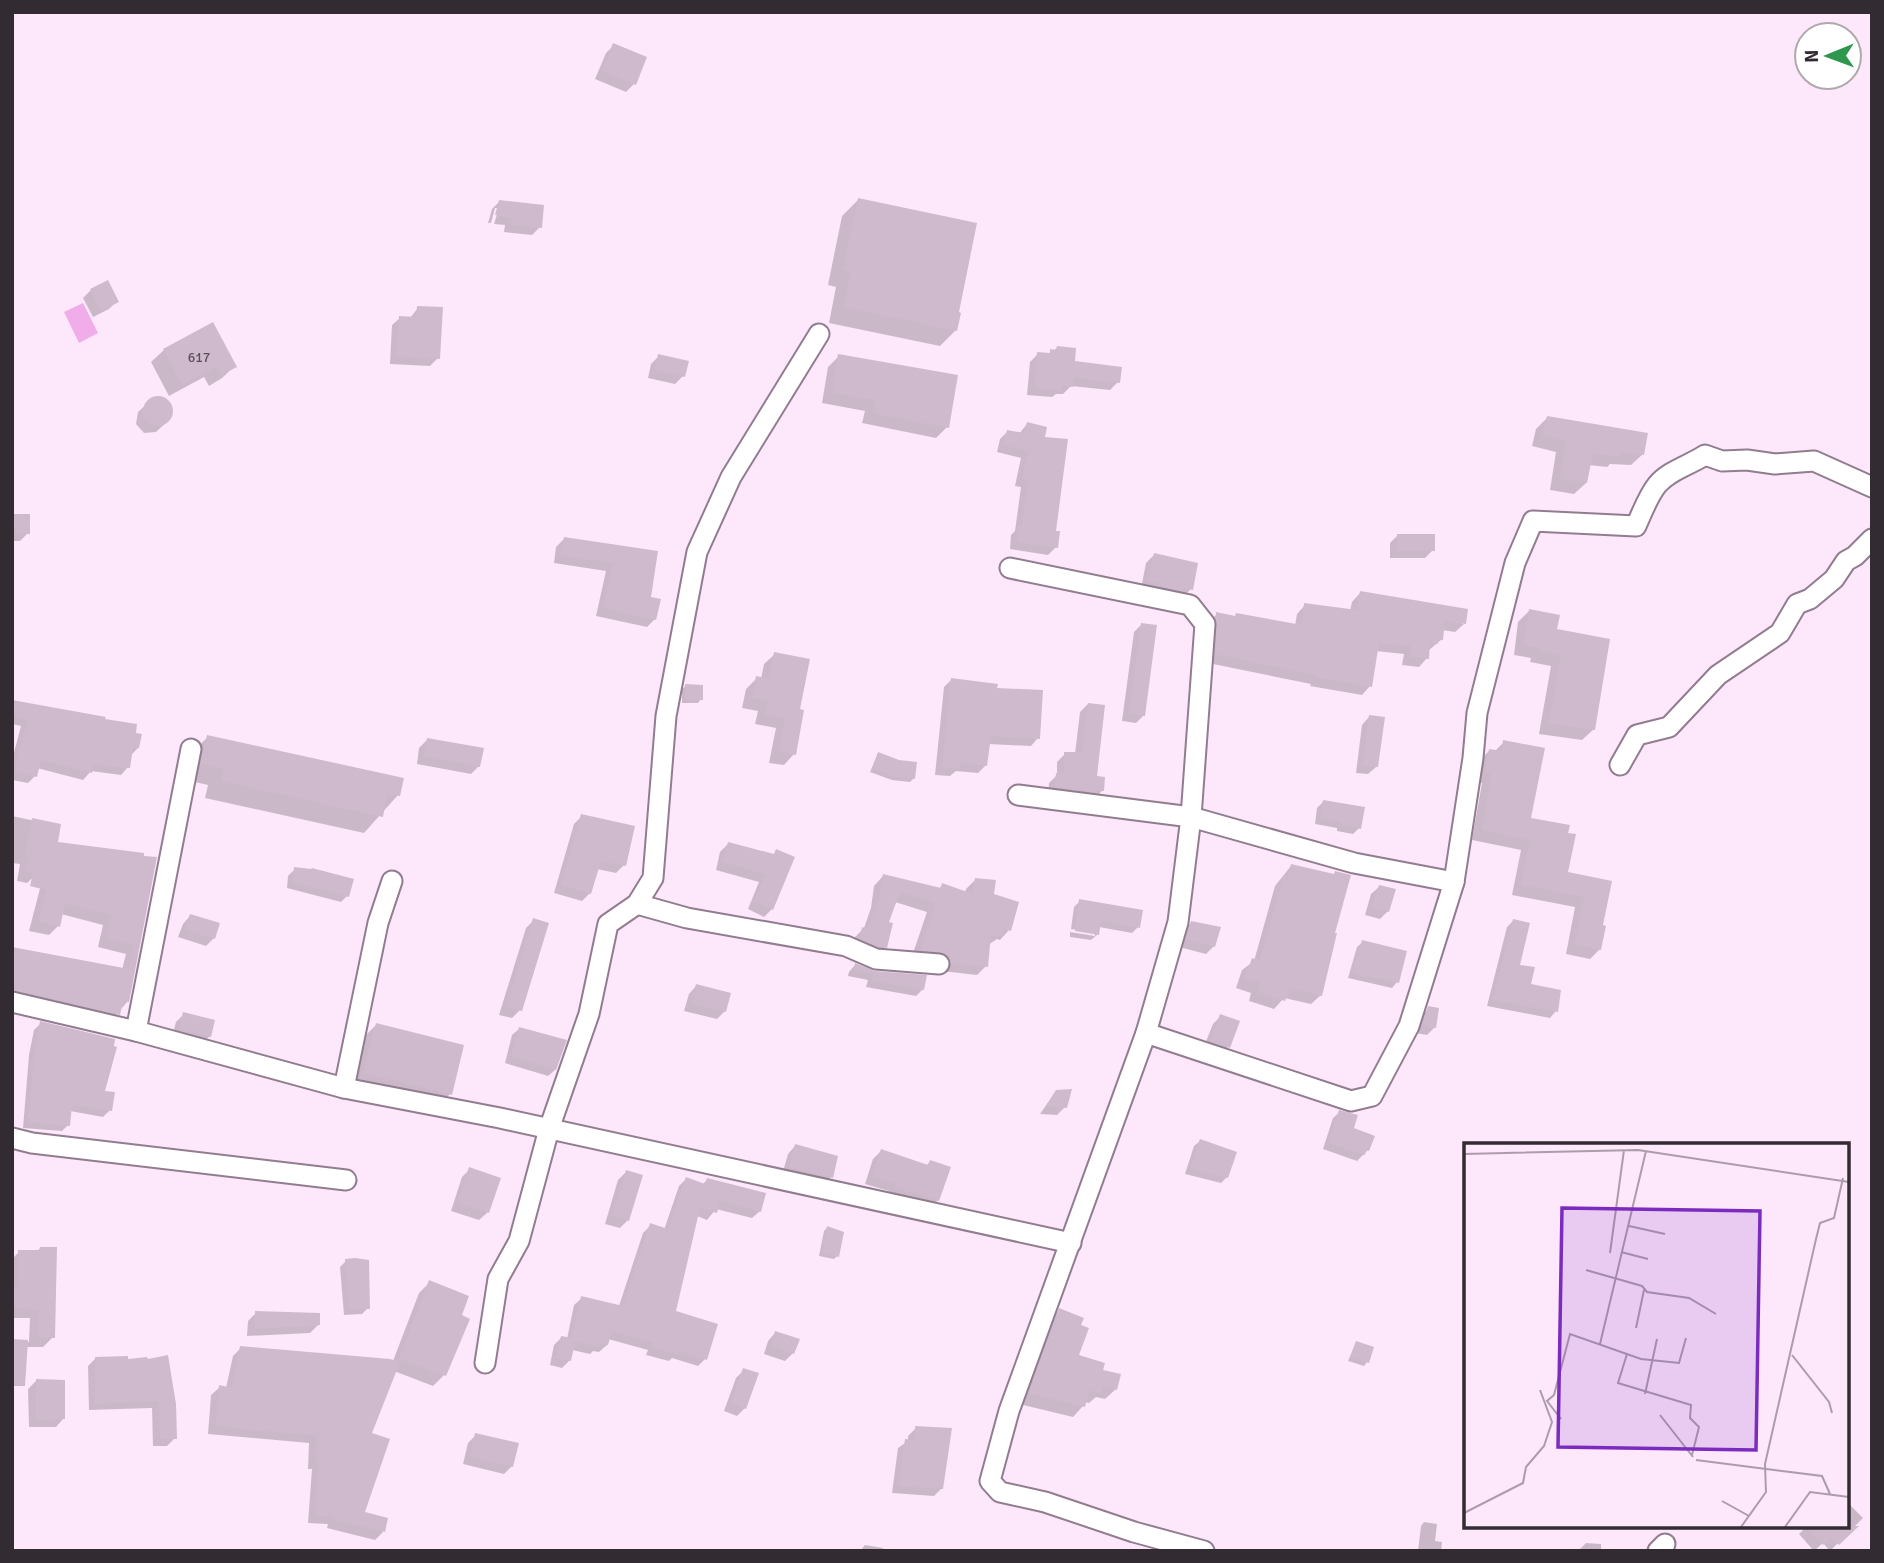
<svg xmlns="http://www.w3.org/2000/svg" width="1884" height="1563" font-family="Signika,sans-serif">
<rect width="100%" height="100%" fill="#fde7fb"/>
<polygon fill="#f0adea" points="83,303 98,333 79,343 64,312"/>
<g fill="#0003">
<polygon points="614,45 645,58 634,84 626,92 595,79 606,53"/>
<polygon points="858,200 956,330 940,346 829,323 836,287 828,285 842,216"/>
<polygon points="500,201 540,227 532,235 504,232 505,225 494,224 499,208 495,208 491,223 488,223 492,209"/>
<polygon points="91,290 117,301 109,309 93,317 83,298"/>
<polygon points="418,308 438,358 430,366 390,364 392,325 400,318 410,318"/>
<polygon points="1057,348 1073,363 1118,382 1110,390 1071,386 1063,394 1056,394 1052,397 1027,395 1030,362 1038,354 1047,355"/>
<polygon points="164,350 235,366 222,378 209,386 204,377 169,396 151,362"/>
<polygon points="659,356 683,376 675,384 648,378 651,364"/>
<polygon points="839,356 947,427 936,438 862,423 865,411 822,403 828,367"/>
<polygon points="166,399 171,407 169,420 156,432 144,433 136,424 138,412 151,400"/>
<polygon points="1548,417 1643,454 1631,465 1610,464 1607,467 1589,465 1586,483 1574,494 1550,490 1556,452 1532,446 1536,429"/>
<polygon points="1027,424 1054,532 1056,547 1048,555 1010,549 1011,535 1015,531 1021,487 1015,486 1021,458 997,452 1000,439 1007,432 1019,434"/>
<polygon points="12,516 28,533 20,541 12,541"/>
<polygon points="1398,535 1433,550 1425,558 1390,558 1390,543"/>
<polygon points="564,539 656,553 649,599 655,619 647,627 596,616 606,571 554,563 556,547"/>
<polygon points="1154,555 1191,589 1183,597 1141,589 1146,563"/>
<polygon points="1360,593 1464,624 1455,632 1442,630 1441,640 1428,651 1427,658 1419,667 1402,665 1404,654 1376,651 1370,686 1362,695 1310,686 1311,684 1208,663 1208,623 1217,614 1295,626 1297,614 1305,605 1350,611 1352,602"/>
<polygon points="1529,611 1555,631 1594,729 1582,740 1539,734 1551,666 1530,662 1531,658 1514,655 1518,622"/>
<polygon points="1142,624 1144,715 1136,723 1122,721 1134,632"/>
<polygon points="775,654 798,710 794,754 784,765 769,763 776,728 755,724 758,711 742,708 746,689 757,678 761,679 764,664"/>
<polygon points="952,679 995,689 1038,738 1031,746 988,744 985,766 978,773 956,771 950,776 935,775 944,687"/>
<polygon points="686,686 701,699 698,703 682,703 682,689"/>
<polygon points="12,702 134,734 138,748 130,756 128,767 121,775 91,771 83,780 37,768 35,776 28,783 12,780 12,760 21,726 12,724"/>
<polygon points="1088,704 1095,778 1103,790 1095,798 1048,795 1049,783 1057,775 1057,762 1065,754 1075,754 1080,712"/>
<polygon points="1369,717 1376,767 1368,774 1356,773 1362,725"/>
<polygon points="208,737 398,795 364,833 205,798 208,785 186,780 191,753"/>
<polygon points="427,740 479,766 471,774 417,764 419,748"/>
<polygon points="1504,742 1529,819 1566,873 1610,882 1601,926 1600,949 1590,959 1566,954 1575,907 1512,895 1521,850 1472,840 1482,783 1476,782 1479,761 1489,751 1494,752"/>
<polygon points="878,754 914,778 910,782 892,780 870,772"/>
<polygon points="1323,802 1359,828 1353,834 1337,831 1337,828 1315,824 1317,808"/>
<polygon points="12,816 59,826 56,843 155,859 128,1001 109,1023 12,1001 12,949 122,970 126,954 98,947 103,925 61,914 58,926 49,935 29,931 46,865 27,883 17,881 20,864 12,863"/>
<polygon points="582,816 624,865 616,873 597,869 590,893 582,901 554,893 574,824"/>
<polygon points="728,844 772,856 777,851 772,909 764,917 748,909 759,882 716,870 720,852"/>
<polygon points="1291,866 1333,934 1321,995 1311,1004 1284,998 1274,1009 1249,1001 1251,993 1236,988 1242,970 1254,961 1275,886"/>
<polygon points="295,869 347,896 341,902 287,888 288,876"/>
<polygon points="883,876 939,889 942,885 965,893 966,889 975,880 992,896 1009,930 1000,940 997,939 988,945 986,966 977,975 942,971 911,959 927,912 895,902 887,923 885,947 876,956 853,939 864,928 871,908 874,886"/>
<polygon points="1379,887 1388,911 1380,919 1365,915 1371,894"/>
<polygon points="1080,901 1138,927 1132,933 1099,927 1098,934 1091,940 1070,937 1070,932 1095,936 1095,932 1071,929 1074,907"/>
<polygon points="190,916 214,938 206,946 178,937 183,924"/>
<polygon points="534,920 520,1010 512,1018 499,1015 526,928"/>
<polygon points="1513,921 1518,966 1529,986 1556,1011 1550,1018 1487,1006 1507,927"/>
<polygon points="1191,923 1214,946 1206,954 1179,947 1183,930"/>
<polygon points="1363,942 1397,982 1392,988 1348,978 1357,947"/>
<polygon points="855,965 923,989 916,996 866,987 868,980 848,976 849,972"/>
<polygon points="696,986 725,1011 717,1019 684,1011 689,994"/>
<polygon points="1429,1008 1435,1027 1427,1035 1415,1033 1421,1016"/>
<polygon points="184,1014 210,1036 202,1044 172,1037 176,1022"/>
<polygon points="1221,1016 1228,1047 1220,1055 1203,1049 1213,1024"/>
<polygon points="41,1023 103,1092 110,1110 103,1117 70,1111 68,1125 62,1131 23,1128 29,1055 34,1030"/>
<polygon points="376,1025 450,1094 438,1106 352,1085 364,1037"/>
<polygon points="519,1029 555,1070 548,1076 505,1063 512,1035"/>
<polygon points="1056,1091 1065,1107 1057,1115 1040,1114"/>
<polygon points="1340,1112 1368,1150 1357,1161 1323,1149 1333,1118"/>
<polygon points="1200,1141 1227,1177 1221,1183 1185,1174 1194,1146"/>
<polygon points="795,1146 831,1177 823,1185 782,1175 788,1154"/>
<polygon points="881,1151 926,1166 930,1162 938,1200 930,1208 888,1195 889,1191 865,1184 873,1159"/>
<polygon points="470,1169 499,1179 487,1213 479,1220 451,1211 462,1177"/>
<polygon points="626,1172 628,1220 620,1228 605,1224 618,1180"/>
<polygon points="686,1179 702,1185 707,1180 760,1211 752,1218 716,1209 707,1220 697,1216 674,1312 705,1359 698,1366 672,1358 669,1361 646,1355 648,1350 608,1339 607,1345 599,1352 593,1351 590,1354 572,1350 570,1360 562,1368 550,1365 554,1345 561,1338 567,1339 574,1305 582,1298 619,1306 643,1233 651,1225 664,1230 679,1186"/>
<polygon points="827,1228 837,1256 834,1259 819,1256 824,1231"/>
<polygon points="40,1248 53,1337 43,1347 26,1347 12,1341 29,1342 30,1318 12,1318 12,1259 19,1252 37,1252"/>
<polygon points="346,1261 368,1308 362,1314 344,1315 340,1267"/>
<polygon points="430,1282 459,1316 467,1319 444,1375 433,1386 394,1371 370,1434 363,1513 383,1532 375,1540 327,1528 328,1524 308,1523 312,1469 308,1469 309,1443 208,1434 211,1395 220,1387 226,1388 233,1356 241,1348 393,1361 419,1293"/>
<polygon points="1060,1310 1079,1326 1077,1356 1101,1372 1116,1389 1105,1399 1096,1397 1089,1403 1084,1402 1083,1406 1073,1417 1019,1404 1049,1321"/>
<polygon points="256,1313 318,1325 310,1333 247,1336 248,1321"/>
<polygon points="775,1333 793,1353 785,1361 764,1354 768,1341"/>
<polygon points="1356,1343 1367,1362 1364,1366 1348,1361"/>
<polygon points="146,1358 175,1438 167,1446 153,1446 152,1408 89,1410 88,1366 95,1359 127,1361"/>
<polygon points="744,1370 745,1408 737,1416 724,1411 736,1378"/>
<polygon points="36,1381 63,1419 56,1427 29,1427 28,1389"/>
<polygon points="916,1428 942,1488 934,1496 892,1493 898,1448 908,1441 908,1436"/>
<polygon points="476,1435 512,1466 504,1474 463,1464 468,1443"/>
<polygon points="1847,1502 1863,1518 1830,1551 1823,1543 1814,1551 1799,1534 1807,1526 1847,1526"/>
<polygon points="1424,1522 1437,1524 1435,1541 1442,1542 1441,1551 1418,1551 1421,1526"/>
<polygon points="1586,1543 1601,1544 1601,1551 1578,1551"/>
<polygon points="865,1545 883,1548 882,1551 860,1551"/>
</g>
<g fill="#cfbacd">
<polygon points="613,43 647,57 636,85 602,71"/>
<polygon points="858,198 977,223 959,312 961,313 957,331 844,307 851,271 843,270"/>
<polygon points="499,200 544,205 542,228 511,225 512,218 495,215"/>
<polygon points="108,280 119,302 101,311 90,289"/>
<polygon points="417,306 443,307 440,359 397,356 399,316 416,317"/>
<polygon points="213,322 237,367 221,375 217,366 182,385 163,349"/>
<polygon points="1057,346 1076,348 1075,361 1122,367 1120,383 1073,378 1073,387 1062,386 1062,390 1034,388 1037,352 1050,353 1050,349 1056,350"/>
<polygon points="658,354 689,361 685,377 655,370"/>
<polygon points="838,354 958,375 949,428 872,413 875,400 832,393"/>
<circle cx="158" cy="411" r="15"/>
<polygon points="1547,416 1648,433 1644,455 1621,452 1620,457 1593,453 1587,483 1560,479 1566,441 1542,435"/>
<polygon points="1027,422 1047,427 1045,437 1068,439 1056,531 1060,531 1058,548 1017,542 1018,525 1022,526 1028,480 1022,478 1028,451 1003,445 1007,430 1024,433"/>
<rect x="12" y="514" width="18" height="20"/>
<rect x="1397" y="534" width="38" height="17"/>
<polygon points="564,537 658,551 651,597 661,599 656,620 603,608 613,563 560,555"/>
<polygon points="1154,553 1198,563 1193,590 1184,588 1183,591 1159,586 1159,583 1148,581"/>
<polygon points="1360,591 1468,609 1466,624 1445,621 1443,640 1438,640 1438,644 1430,643 1429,659 1410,657 1411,646 1379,643 1372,687 1318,678 1318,676 1215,654 1216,612 1235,616 1236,613 1302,625 1304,603 1357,610"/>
<polygon points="1529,609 1560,615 1557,629 1610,639 1595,730 1549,723 1561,655 1540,651 1541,648 1524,645"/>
<polygon points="1141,623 1157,625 1145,716 1129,714"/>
<polygon points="774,652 810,659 800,709 804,710 796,755 779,752 785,718 765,714 768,701 752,698 756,676 769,679"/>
<polygon points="951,678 998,684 997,688 1043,690 1040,739 991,736 987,766 960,763 960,769 942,768"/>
<polygon points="685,684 703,685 703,700 685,700"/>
<polygon points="12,700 106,717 105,719 137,724 136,733 142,734 139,748 133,748 130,768 94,764 92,773 41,760 37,777 14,771 28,719 12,716"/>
<polygon points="1088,703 1105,705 1097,776 1105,777 1104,791 1095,790 1095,792 1055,787 1056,773 1064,774 1064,752 1082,752"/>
<polygon points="1369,715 1385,717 1378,767 1363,766"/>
<polygon points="207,735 404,778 400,796 387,794 383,817 221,781 224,769 201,763"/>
<polygon points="427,738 484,748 480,767 424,756"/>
<polygon points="1503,740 1545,748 1531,818 1570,825 1568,833 1576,834 1568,872 1612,881 1603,925 1606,926 1601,950 1575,944 1584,897 1521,885 1530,840 1482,830 1491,774 1485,773 1489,749 1502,751"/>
<polygon points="878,752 899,760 917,762 915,779 896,777 872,768"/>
<polygon points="1323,800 1365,807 1361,829 1342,825 1342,822 1320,819"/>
<polygon points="581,814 635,826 626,866 601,861 591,894 561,885"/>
<polygon points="32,818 61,824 58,842 144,853 144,856 157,857 129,1002 123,1001 120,1015 12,990 12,947 129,969 134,945 106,938 112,915 65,904 60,927 38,921 46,890 30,886 33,873 25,871 29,855 25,854"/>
<polygon points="728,842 774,854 776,849 795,857 773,910 754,901 766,874 722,862"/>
<polygon points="1291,864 1334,874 1335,871 1351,875 1335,933 1337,933 1322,996 1290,988 1285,1001 1258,992 1260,983 1245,978 1252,958 1260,961 1284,875 1288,876"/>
<polygon points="294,867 311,869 312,868 354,879 349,897 293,882"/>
<polygon points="883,874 941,888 942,883 973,894 975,878 996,880 994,894 1019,902 1011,931 1004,929 1002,937 991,934 988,967 952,963 951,965 945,954 920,950 936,903 900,892 889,922 893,923 887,948 879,947 860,939 862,927 868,929 879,898"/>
<polygon points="1379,885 1396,889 1389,912 1372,907"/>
<polygon points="1079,899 1143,910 1140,928 1101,921 1099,935 1075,931"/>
<polygon points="190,914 220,923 215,939 185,929"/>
<polygon points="533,918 549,923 522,1011 506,1008"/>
<polygon points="1513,919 1530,923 1520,965 1535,967 1531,984 1561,990 1558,1012 1493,1000"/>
<polygon points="1191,921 1221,927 1215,947 1186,939"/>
<polygon points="1362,940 1407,951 1399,983 1352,973"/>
<polygon points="855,963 875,971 927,975 924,990 872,981 873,974 854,970"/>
<polygon points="696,984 731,993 726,1012 691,1003"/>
<polygon points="1428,1006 1439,1008 1436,1028 1422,1025"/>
<polygon points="183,1012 215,1020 211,1037 179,1030"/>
<polygon points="1220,1014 1240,1021 1230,1048 1210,1041"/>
<polygon points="40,1021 115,1039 114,1046 117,1047 105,1091 115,1092 112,1111 72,1105 70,1126 28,1122 35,1047"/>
<polygon points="376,1023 464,1045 452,1095 363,1073"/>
<polygon points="519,1027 567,1040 556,1070 511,1056"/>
<polygon points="1072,1089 1067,1108 1046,1106 1056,1090"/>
<polygon points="1339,1110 1358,1115 1354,1128 1375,1136 1369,1151 1366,1150 1365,1155 1328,1143"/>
<polygon points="1200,1139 1237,1152 1228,1178 1190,1168"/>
<polygon points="795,1144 838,1156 833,1178 789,1167"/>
<polygon points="881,1149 928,1165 930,1160 951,1167 939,1201 894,1187 896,1184 872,1176"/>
<polygon points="469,1167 501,1178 489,1213 457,1203"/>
<polygon points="626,1170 643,1175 629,1221 612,1216"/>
<polygon points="686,1177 705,1184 707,1178 766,1193 761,1212 720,1201 717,1213 700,1208 676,1311 718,1324 707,1360 679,1351 678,1355 653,1347 654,1343 612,1331 608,1345 600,1344 599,1347 575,1342 571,1361 556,1358 561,1336 572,1338 581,1296 623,1306 650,1223 668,1229"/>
<polygon points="827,1226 844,1232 839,1257 822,1253"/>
<polygon points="40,1247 57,1247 55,1338 38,1338 39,1309 12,1308 12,1286 18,1286 18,1250 40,1250"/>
<polygon points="355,1258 369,1260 370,1309 350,1309 345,1259"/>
<polygon points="429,1280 469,1296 462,1315 470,1319 446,1376 399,1359"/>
<polygon points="1059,1308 1084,1318 1081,1325 1089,1328 1079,1355 1105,1363 1103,1370 1121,1374 1117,1390 1104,1386 1101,1394 1089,1390 1085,1407 1028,1393"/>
<polygon points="255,1311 320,1313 320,1325 255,1329"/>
<polygon points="775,1331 800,1339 794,1354 771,1346"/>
<polygon points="12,1339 28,1340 25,1386 12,1386"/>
<polygon points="1356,1341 1374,1347 1369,1363 1350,1357"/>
<polygon points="240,1346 390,1359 400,1362 372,1433 390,1439 365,1512 388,1518 385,1532 334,1520 335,1517 315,1515 319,1462 316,1462 317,1436 216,1426 219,1385 232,1388"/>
<polygon points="168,1355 176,1404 177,1439 160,1439 159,1401 95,1404 95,1357 128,1356 128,1359 147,1357 148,1359"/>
<polygon points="743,1368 759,1373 746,1409 731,1403"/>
<polygon points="36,1379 65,1380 65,1419 36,1420"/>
<polygon points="915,1426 952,1428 943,1489 899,1486 905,1439 915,1440"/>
<polygon points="475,1433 519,1443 513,1467 470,1456"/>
<polygon points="1805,1526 1859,1526 1839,1545 1831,1537 1823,1545"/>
</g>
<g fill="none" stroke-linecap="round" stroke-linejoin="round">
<g stroke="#917d8f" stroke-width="23">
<g id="minor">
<polyline points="1010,568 1190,605 1205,624 1191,817 1178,922 1146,1033 1009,1411 990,1481 1000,1492 1045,1502 1134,1532 1204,1551"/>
<polyline points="1620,765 1637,735 1669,727 1718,675 1780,633 1797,604 1810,599 1834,579 1846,561 1855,556 1872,539"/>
<polyline points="1018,795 1191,817 1354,863 1454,882"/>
<polyline points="637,904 687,918 846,946 876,959 939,964"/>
<polyline points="12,1002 136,1031 344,1088 500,1118 1071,1243"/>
<polyline points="136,1031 191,749"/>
<path d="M1146 1033 1351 1101 1372 1096 1409 1026 1454 882 1473 758 1477 713 1515 563 1533 521 1636 526C1642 513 1648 496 1657 485 1668 471 1690 465 1705 455L1722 461 1747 460 1775 464 1814 461 1872 487"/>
<polyline points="344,1088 378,923 392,881"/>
<polyline points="12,1138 32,1143 346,1180"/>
<polyline points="485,1363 498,1279 519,1241 549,1129 589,1014 608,924 637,904 653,878 666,716 697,552 731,477 819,334"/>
<polyline points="1658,1551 1665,1544"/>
</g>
</g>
<use href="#minor" stroke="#fff" stroke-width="19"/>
</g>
<g text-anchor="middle" stroke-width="5" stroke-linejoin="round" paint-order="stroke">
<g font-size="14" fill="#5a4f59">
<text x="199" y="362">617</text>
</g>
</g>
<g transform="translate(1464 1143)">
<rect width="385" height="385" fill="#fde7fb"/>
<path fill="none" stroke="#ac9cab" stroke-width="2" d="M0 11 174 7 385 39M165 83 201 91M157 109 184 116M146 110 160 7M122 127 178 143 183 149 225 155 252 171M172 185 180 147M136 201 182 8M163 211 154 240 227 262 226 275 235 284 228 312M328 212 365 259 368 270M181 251 193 196M196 272 229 314M97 276 83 258 90 252 106 191 177 216 215 220 222 195M232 317 358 333 366 351M258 358 285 373M0 370 59 340 62 324 80 303 88 279 76 247M277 384 302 349 301 321 352 96 356 80 370 75 379 35M321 384 346 349 385 354"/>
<path fill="#7b2cbf" fill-opacity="0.15" stroke="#7b2cbf" stroke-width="3.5" d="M98 65 296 68 292 307 94 304Z"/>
<rect width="385" height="385" fill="none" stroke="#332b32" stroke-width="3.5"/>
</g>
<rect width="1884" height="1563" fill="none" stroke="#332b32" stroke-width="28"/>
<g transform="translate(1828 56) rotate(269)"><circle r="33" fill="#ffffff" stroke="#adaaad" stroke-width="2"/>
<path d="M0-5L12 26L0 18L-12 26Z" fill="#2f964d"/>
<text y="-10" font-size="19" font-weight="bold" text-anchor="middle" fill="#332b32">N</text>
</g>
</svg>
